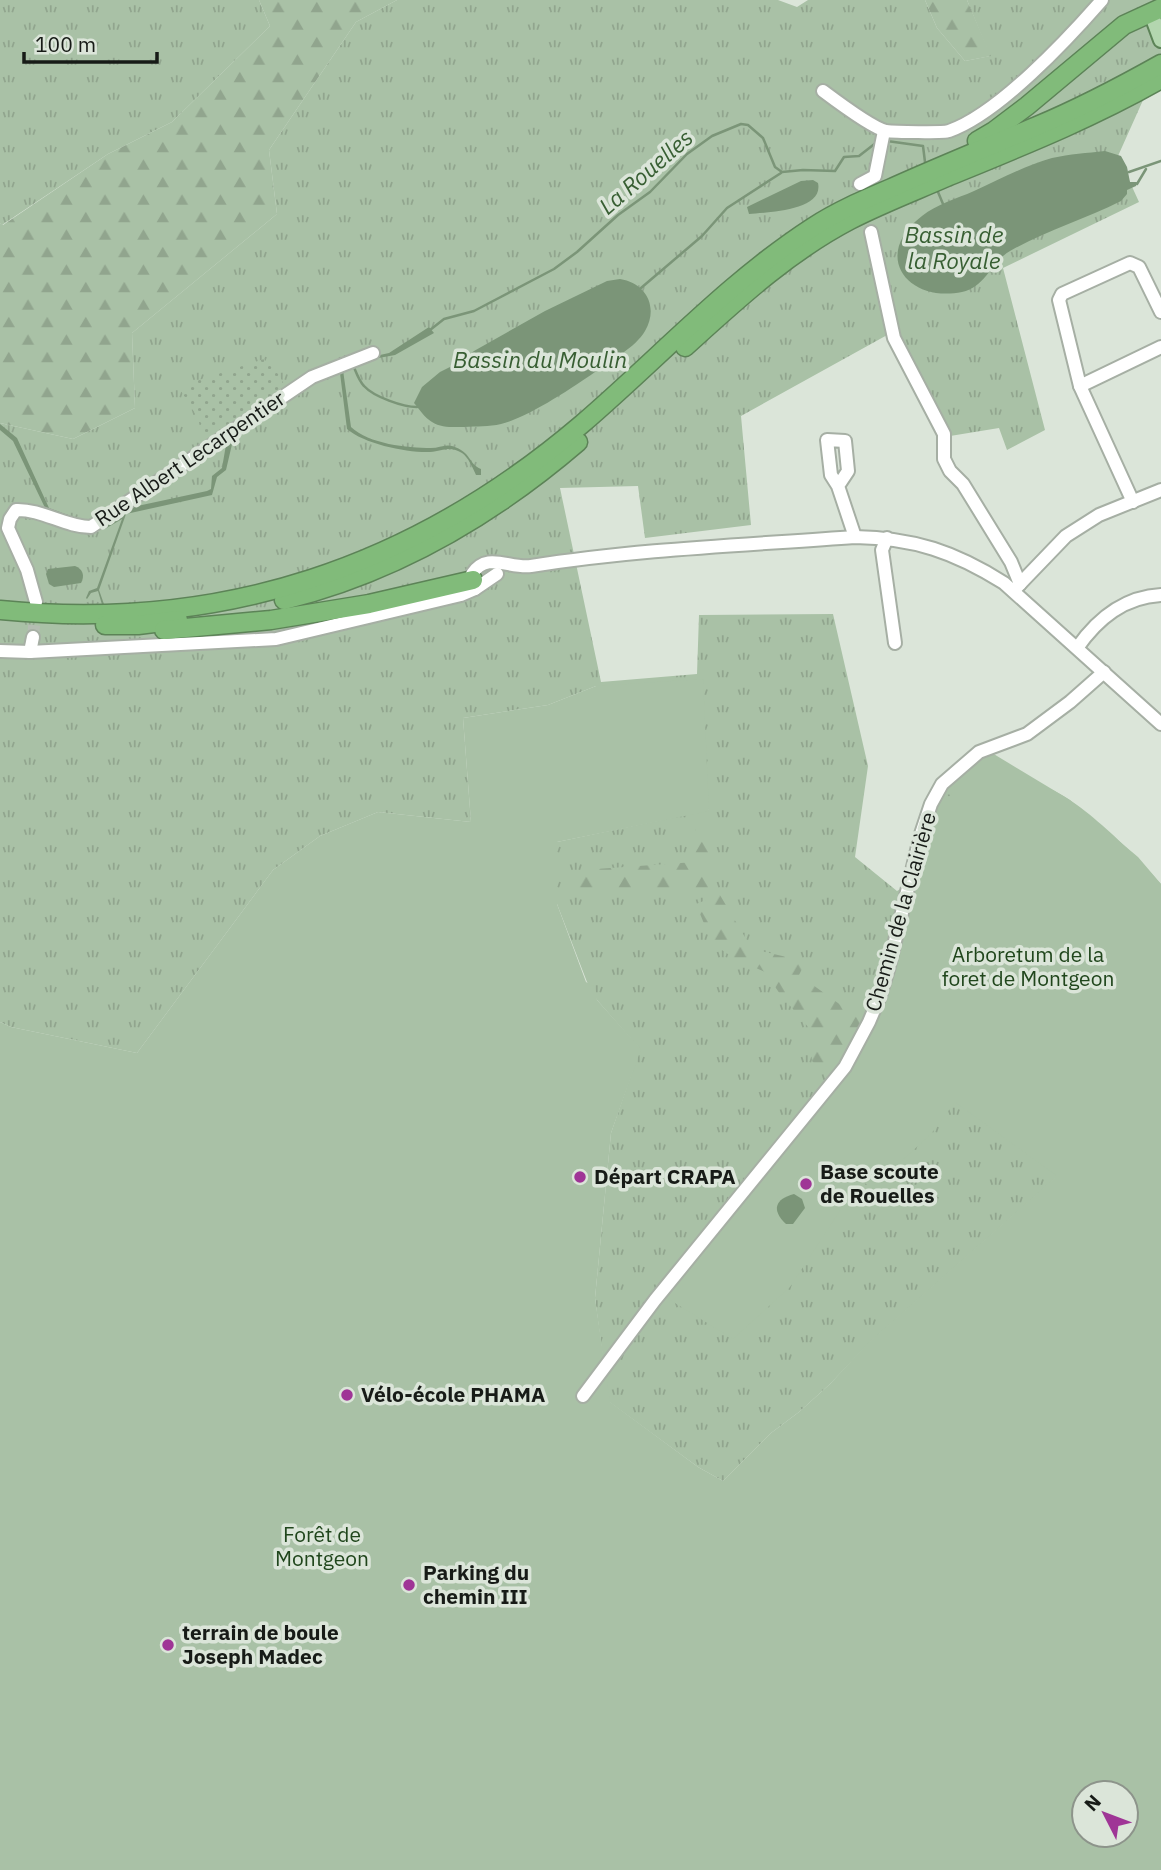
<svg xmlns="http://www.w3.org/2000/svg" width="1161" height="1870" font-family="'IBM Plex Sans',sans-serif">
<defs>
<pattern id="grass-tufts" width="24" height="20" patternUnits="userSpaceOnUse" patternTransform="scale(1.75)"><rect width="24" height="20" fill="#a9c1a6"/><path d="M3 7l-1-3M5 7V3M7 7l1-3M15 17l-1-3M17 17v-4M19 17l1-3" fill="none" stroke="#91a58e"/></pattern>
<pattern id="forest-firs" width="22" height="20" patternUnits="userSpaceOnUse" patternTransform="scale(1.75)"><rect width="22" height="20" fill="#a9c1a6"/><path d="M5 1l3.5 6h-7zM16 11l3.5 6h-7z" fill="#91a58e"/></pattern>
<pattern id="garden-dots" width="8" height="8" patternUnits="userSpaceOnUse" patternTransform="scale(1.75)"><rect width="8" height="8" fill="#a9c1a6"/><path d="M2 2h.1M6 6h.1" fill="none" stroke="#91a58e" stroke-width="1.8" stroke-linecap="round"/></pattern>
</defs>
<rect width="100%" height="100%" fill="#dbe5d9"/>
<g fill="url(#grass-tufts)">
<polygon points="0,0 259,0 270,26 172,122 108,154 2,225 0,223"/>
<path d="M397 0H778L797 7 808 0H925L937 28 965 61 990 56 967 0H1161V60L1118 156 1139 202 1003 268 1045 430 1007 450 999 428 944 437 889 334 741 416 751 525 645 538 638 486 560 488 601 682 697 674 699 615 833 614 868 766 855 857 897 891 904 887 947 772C979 777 1013 779 1044 787 1076 795 1139 858 1161 884L1058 1176 868 1344 830 1384 799 1412 771 1433 723 1481 698 1467 593 1390 605 1373 595 1298 611 1133 640 1049 597 1000 587 982 557 904V842L709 810 596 686 548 705 463 718 471 822 378 812 320 836 273 870 137 1053 11 1027 0 1022V423L73 439 135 408 132 333 277 214 269 150 356 22Z"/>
</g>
<g fill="url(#forest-firs)">
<polygon points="259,0 397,0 356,22 269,150 277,214 132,333 135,408 73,439 0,423 0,223 3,225 108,154 172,122 270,26"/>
<polygon points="925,0 967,0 991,56 965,61 937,28"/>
<polygon points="708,819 708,875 752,949 795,959 803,967 799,975 863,1021 828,1078 812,1061 809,1028 780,994 765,972 735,959 712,943 696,904 706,900 696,888 567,892 568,871 695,862 696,820"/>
</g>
<path fill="#a9c1a6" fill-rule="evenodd" d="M703 679 709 811 557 842V904L586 982 595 987 597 1000 641 1049 611 1133 595 1298 610 1402 698 1467 723 1481 771 1433 799 1412 830 1384 867 1344 1057 1176 955 1102 931 1134 872 1188 860 1180 790 1287 733 1339 662 1295 872 1024 877 1023 880 1016 878 1012 926 834 940 797 950 796 956 788 947 783 983 756 992 753 1070 800 1138 857 1161 884V1870H0V1022L11 1027 137 1053 273 870 320 836 378 812 471 822 463 718 548 705 596 686ZM1084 1793H1126V1835H1084Z"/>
<polygon fill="url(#garden-dots)" points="264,359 279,375 287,390 205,449 198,418 181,391 196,381"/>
<g fill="#7b9578">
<path d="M1105 151 1121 156 1127 167 1130 182H1137L1136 186 1127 190V194L1121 201C1085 219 1045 231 1010 251 991 262 986 287 962 292 907 303 871 255 922 216 937 204 956 199 974 191 999 180 1026 165 1052 158 1070 154 1087 153 1105 151Z"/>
<path d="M813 180 818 183C824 211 768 212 749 214L747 207 801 181Z"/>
<path d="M620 279C646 283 659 307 645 331 635 348 611 360 595 372 572 388 527 418 501 424 489 427 476 426 464 427 453 427 441 428 432 422 424 417 420 410 414 403L422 387 440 372 456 364 474 351 545 311 607 281Z"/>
<path d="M429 327 434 333 395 355 373 359 343 370 351 427C369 444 407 448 431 448 439 448 445 444 452 446 472 452 468 464 481 469V475H476C473 468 468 457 462 453 450 445 443 451 430 452 408 453 364 444 347 429L340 373 317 380 307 387 233 440 226 470 217 477 212 495 126 514 99 590 105 607 103 608 98 591 91 593 87 599 86 598 89 591 97 588 122 519 105 529H97L128 508 207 491 211 489 212 476 222 468 227 439 309 380 362 359 389 353Z"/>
<polygon points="0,424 17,438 49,508 76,518 94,521 89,525 47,512 13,441 0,430"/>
<path d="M75 566C83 569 85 576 81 583L54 587 49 584 46 574 48 569Z"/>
<path d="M794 1194 802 1199 805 1208 793 1224H786C771 1210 775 1199 794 1194Z"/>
</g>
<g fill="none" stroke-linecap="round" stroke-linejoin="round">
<g stroke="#7b9578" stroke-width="2.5">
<polyline points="887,141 923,146 925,162"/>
<polyline points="1129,172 1161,161"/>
<polyline points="1137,184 1146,169"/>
<polyline points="938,192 943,204"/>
<polyline points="641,288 702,236 727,208 781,173"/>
<polyline points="430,330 444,319 474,311 554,269 577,252 618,215 650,192 687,154 712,136 741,124 748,125 763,138 775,167 782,172 803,170 835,171 844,157 859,156 877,142"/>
<path d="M353 365C356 372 359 381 364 386 374 397 403 407 417 407"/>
</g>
<polyline stroke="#b4bdb2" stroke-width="12" stroke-dasharray="12 6" stroke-linecap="butt" points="33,637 36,606"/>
<g stroke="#a6afa4" stroke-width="16">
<g id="minor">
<path d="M823 91C835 100 873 128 886 131 894 132 943 133 949 131 998 114 1067 40 1102 0"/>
<polyline points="860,184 875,176 884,131"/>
<polyline points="871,232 894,338 944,434 944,459 950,471 963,484 1011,562 1020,584"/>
<polyline points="1080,386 1161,347"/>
<polyline points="838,486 848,471 845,441 827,440 831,475 838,486 855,537"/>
<polyline points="1133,502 1080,386 1059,300 1062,294 1130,263 1139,267 1161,312"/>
<polyline points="887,538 882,550 895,643"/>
<polyline points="1016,588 1066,536 1099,515 1161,490"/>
<path d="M475 589 472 574C487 551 509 569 531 566 638 549 747 545 855 537 914 538 955 552 1004 583L1161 724"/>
<path d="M36 602 27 570 8 528 10 519 16 510C42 509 65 527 91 527L312 377 373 353"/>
<path d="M1077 648C1098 618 1124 597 1161 595"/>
<polyline points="0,651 30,652 276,639 461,595 475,589 497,574"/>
<polyline points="30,652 33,637"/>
<polyline points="583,1396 655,1300 845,1067 869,1022 880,996 888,970 921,834 931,804 942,784 979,752 1027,734 1070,702 1104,672"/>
</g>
</g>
<g stroke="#5c8357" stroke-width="18">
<polyline id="major" points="1151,13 1161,40"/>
</g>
<g stroke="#5c8357" stroke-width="21">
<g id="highway">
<polyline points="977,141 994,131 1027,106 1124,25 1161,8"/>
<path d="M685 347C737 300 787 253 850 220 881 204 915 191 947 177 1020 147 1093 118 1161 79"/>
<path d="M284 600C394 573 493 515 578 442"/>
<path d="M0 610C221 632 413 568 582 424 659 358 728 282 813 227 839 210 868 198 896 186 943 165 990 146 1037 126 1080 108 1120 87 1161 64"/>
<polyline points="105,625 138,625 178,620"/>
<polyline points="164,630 271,620 369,604 473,580"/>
</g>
</g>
<use href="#minor" stroke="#fff" stroke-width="12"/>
<use href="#major" stroke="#b3d6af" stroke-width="14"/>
<use href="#highway" stroke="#81bb7a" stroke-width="18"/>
</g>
<g fill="#9f3596" stroke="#dbe5d9" stroke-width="2.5">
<circle cx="580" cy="1177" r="7"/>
<circle cx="806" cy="1184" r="7"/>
<circle cx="347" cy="1395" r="7"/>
<circle cx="409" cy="1585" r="7"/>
<circle cx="168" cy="1645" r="7"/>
</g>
<g text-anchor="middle" stroke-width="7" stroke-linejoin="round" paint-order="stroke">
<g font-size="21" fill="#171b17" stroke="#dbe5d9">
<text transform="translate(190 459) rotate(-34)" y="7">Rue Albert Lecarpentier</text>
<text transform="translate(901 912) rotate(-74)" y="7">Chemin de la Clairière</text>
</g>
<g font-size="21" fill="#20461c" stroke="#dbe5d9">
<text x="1028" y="962">Arboretum de la<tspan x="1028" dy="24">foret de Montgeon</tspan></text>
<text x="322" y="1542">Forêt de<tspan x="322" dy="24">Montgeon</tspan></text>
</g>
<g font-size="21" font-weight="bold" fill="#171b17" stroke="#dbe5d9" text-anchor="start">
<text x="820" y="1179">Base scoute<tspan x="820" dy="24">de Rouelles</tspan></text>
<text x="594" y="1184">Départ CRAPA</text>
<text x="361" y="1402">Vélo-école PHAMA</text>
<text x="423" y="1580">Parking du<tspan x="423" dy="24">chemin III</tspan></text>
<text x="182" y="1640">terrain de boule<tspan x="182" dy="24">Joseph Madec</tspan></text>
</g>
<g font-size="23" font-style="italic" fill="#385f33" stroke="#dbe5d9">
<text transform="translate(646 172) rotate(-41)" y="8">La Rouelles</text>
<text x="954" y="243">Bassin de<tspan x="954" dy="26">la Royale</tspan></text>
<text x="540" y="368">Bassin du Moulin</text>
</g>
</g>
<g transform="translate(1105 1814) rotate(312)"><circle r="33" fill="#dbe5d9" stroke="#8d948b" stroke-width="2"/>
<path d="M0-5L12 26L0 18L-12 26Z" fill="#9f3596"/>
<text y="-10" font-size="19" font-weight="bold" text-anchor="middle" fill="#171b17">N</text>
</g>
<path d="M24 52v10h133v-10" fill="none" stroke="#171b17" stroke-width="3.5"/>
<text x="35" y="52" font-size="21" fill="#171b17" stroke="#dbe5d9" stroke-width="5" paint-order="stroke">100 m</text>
</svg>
